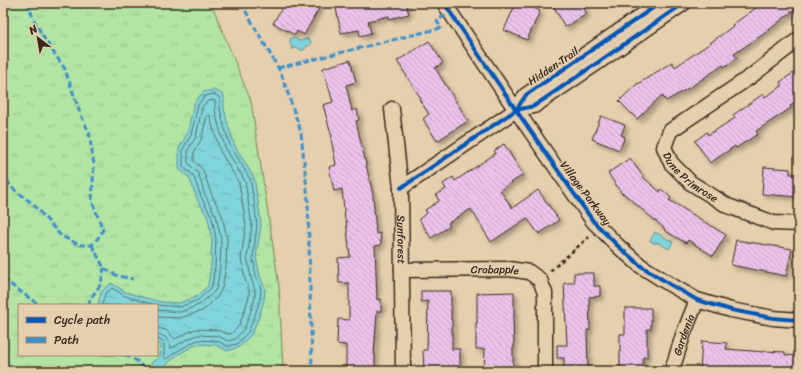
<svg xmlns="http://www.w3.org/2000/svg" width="802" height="374" font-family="Sriracha,sans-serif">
<defs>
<pattern id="grass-tufts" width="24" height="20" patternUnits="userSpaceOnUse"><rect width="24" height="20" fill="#b3e4a4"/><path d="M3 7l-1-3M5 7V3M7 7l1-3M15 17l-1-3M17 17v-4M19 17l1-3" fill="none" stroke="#9bc48d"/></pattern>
<pattern id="water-ripples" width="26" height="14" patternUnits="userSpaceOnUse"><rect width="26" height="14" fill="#82d4db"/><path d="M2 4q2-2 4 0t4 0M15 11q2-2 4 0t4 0" fill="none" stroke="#71b6bc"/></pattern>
<pattern id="building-back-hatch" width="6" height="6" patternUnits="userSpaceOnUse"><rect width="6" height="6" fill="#eac2ea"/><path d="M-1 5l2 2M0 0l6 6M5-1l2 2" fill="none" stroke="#caa7c8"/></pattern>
<filter id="shadow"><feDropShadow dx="3.5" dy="3.5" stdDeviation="2" flood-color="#0004"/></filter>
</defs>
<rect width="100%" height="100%" fill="#e5cfae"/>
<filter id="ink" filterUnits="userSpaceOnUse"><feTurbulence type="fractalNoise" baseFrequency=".025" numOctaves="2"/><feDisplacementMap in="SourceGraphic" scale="8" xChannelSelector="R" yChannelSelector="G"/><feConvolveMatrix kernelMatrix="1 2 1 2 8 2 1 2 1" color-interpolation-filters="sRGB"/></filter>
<g filter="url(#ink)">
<path fill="url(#grass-tufts)" stroke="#778761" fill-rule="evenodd" d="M3 3H211L251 101 279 286 283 371H3ZM19 305H157V355H19Z"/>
<g fill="url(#water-ripples)" stroke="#66908f">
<path d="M294 37 299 41C302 41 306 38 309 39L311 42 310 45 306 47 304 50H301L298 48 291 49 292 46 290 44V39Z"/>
<polygon points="214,90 224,95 224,108 228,125 234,144 254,178 258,201 261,225 256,257 260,276 265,289 264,300 259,317 251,335 239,347 227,351 216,345 197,344 177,355 169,362 162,371 155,370 151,363 160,356 161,346 157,342 157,305 98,305 101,292 111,283 126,292 139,296 161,302 179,303 196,297 208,286 211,265 212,239 208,218 197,199 189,177 179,169 179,148 187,134 194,103 203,92"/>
<polygon points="655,232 673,242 669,249 656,242 655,244 650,241"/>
</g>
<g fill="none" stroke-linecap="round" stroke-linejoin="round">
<g stroke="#576e6a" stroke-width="1">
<polyline points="102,305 105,294 112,288 125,296 138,300 156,305"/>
<polyline points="157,305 180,307 198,300 210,289 212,286 215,266 216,239 212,217 201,197 193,175 183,167 183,149 191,135 198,105 205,96 214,94 220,98 220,109 224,126 230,145 250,179 254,201 257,225 253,258 256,276 261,289 260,299 255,315 248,332 237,344 228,346 217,341 197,340 176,352 166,359 164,357 164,344 160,340 157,339"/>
<path d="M157 310 180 312 199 305 214 292 217 287 220 266 221 239 216 216 205 195 198 173 188 163V150L196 137 202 107 208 101 213 100 215 101V110L219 127 225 147 245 181 252 225 247 257 251 278 255 290V298L250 314 244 329 235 339 228 341 218 336 197 335 186 340 172 348 170 347C169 340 165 335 157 334"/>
<polyline points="157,317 180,318 202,311 206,308 218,296 222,288 226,267 227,239 222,215 211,193 203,170 194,161 194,152 201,140 207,116 209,115 210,116 213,128 220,151 239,183 246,225 241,258 245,279 249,291 249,297 244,312 239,326 231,334 228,334 217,330 196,329 191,331 175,339 166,330 157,328"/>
</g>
</g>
<g fill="url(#building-back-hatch)" stroke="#3b2a1e" filter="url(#shadow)">
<polygon points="285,3 322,3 304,35 297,31 295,35 273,23"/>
<polygon points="335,3 406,3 409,14 389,19 389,16 368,21 371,33 360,36 359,30 341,33"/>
<polygon points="516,3 523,3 540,11 527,40 504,30"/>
<polygon points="552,3 581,3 587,14 565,27"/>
<polygon points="763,3 799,3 799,6 765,33 734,54 737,58 724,67 723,65 692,86 666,101 662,95 637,119 619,101 638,83 638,84 672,62 675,67 709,44 733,26 732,25"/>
<polygon points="429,41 443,63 435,68 468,121 437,141 423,119 429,114 419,99 421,98 397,61"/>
<polygon points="350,60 356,82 346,85 352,111 357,109 359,120 356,121 373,195 376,234 380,233 381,245 375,246 377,300 381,299 381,311 377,311 374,354 375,354 375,371 346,371 346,345 337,344 338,319 349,320 349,283 339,283 338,258 350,257 346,220 345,220 342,189 334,191 329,167 336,165 331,138 332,137 323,105 333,102 323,68"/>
<polygon points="799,69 799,100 790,106 791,108 756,131 758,134 736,148 735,146 710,163 695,141 707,132 708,135 735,118 733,115 763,94 765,97 782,86 780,82"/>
<polygon points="601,116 625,125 621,135 625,137 619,150 592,139"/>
<polygon points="504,144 523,175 500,190 512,208 538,190 559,220 539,234 527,218 491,242 471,209 448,223 450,226 431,238 419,219 427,213 425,210 439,201 436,195 446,189 443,184 453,177 455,181 496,153 494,151"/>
<polygon points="630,158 644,178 660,192 661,189 671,198 669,200 726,235 713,256 688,240 686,243 664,230 665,229 623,193 622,194 608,173"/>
<polygon points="764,167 790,169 790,174 799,174 799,197 762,194"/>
<polygon points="736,240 792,249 786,276 731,265"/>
<polygon points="574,273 594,273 594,286 600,286 600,296 589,297 590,330 587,330 588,371 564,371 564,358 557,358 557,345 567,345 564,283 574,283"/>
<polygon points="421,291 451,291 451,320 452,320 452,349 460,349 460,371 424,371 423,350 427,350 428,301 421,302"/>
<polygon points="514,292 514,318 513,318 514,348 513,348 513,371 484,371 485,349 476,349 476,323 477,323 477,293"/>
<polygon points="625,308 651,308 651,329 647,329 647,357 643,357 643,371 620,371 620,334 625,334"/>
<polygon points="702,341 727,343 726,349 764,352 764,351 785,352 785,355 799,356 799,371 700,371"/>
</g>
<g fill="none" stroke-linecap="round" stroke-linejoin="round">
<g stroke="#3b2a1e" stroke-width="17">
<g id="minor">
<polyline points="444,3 516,110 593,221 619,247 641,266 671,285 697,300 731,310 773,318 799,320"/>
<path id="s1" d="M799 39 750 77 670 131 664 147 671 163 691 183 728 206 774 223 799 224"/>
<path id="s2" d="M392 109 401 188 403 371"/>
<polyline points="516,110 534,106 600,61 684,3"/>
<polyline points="401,188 516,110 526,95 660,3"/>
<path id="s3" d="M402 270 509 269 529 272 540 280 545 293V371"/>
<path id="s4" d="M673 371V367L683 335 697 300"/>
</g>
</g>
<polyline stroke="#3b2a1e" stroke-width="2.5" stroke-dasharray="4 3" stroke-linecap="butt" points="550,271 589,237"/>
<use href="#minor" stroke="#e5cfae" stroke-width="14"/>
<g stroke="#3e90ca" stroke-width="3" stroke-dasharray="6 3" stroke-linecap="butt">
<polyline points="241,3 281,73 301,132 308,200 312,371"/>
<polyline points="278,68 441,28 437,21 449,12"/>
<polyline points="3,172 11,187 33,204 61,236 80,245 92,245 98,238 103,230 92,201 94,165 89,132 80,113 65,69 45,40 33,18 28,3"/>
<polyline points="92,245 104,268 118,276 133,279"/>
<polyline points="3,279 39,305"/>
<polyline points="89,305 90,299 101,284 104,268"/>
<polyline points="125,355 137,361 147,371"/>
</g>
<g stroke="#e5cfae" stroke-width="6">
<g id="cycleway">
<polyline points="444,3 516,110 593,221 619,247 641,266 671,285 697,300 731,310 773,318 799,320"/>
<polyline points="516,110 534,106 600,61 684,3"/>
<polyline points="401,188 516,110 526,95 660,3"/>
</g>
</g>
<use href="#cycleway" stroke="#0057b8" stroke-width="4"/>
</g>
</g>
<g text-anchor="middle" stroke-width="3" stroke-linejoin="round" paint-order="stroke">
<g font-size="11" fill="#3b2a1e" stroke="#e5cfae">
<text transform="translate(553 66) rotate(-34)" y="4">Hidden Trail</text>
<text dy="4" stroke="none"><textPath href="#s1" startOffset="217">Dune Primrose</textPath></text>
<text transform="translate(586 193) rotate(53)" y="4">Village Parkway</text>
<text dy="4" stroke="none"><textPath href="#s2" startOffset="131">Sunforest</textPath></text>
<text dy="4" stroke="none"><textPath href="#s3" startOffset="93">Crabapple</textPath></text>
<text dy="4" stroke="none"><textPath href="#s4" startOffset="38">Gardenia</textPath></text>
</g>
</g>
<rect width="802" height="374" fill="none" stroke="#e5cfae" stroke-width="16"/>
<rect x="8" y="8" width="786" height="358" fill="none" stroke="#3b2a1e" stroke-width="1.5" filter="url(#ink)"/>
<rect x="18" y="304" width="140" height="52" fill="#e5cfae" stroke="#a18d74"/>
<rect x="26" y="317" width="20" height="6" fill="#0057b8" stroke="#a18d74"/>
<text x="54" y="324" font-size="12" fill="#3b2a1e">Cycle path</text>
<rect x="26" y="337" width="20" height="6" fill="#3e90ca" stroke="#a18d74"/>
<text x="54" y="344" font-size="12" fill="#3b2a1e">Path</text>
<g transform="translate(38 38) rotate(329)" stroke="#e5cfae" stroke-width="3" paint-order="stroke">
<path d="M0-3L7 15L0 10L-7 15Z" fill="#3b2a1e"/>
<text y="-6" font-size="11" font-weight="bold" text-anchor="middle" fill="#3b2a1e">N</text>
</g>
</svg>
